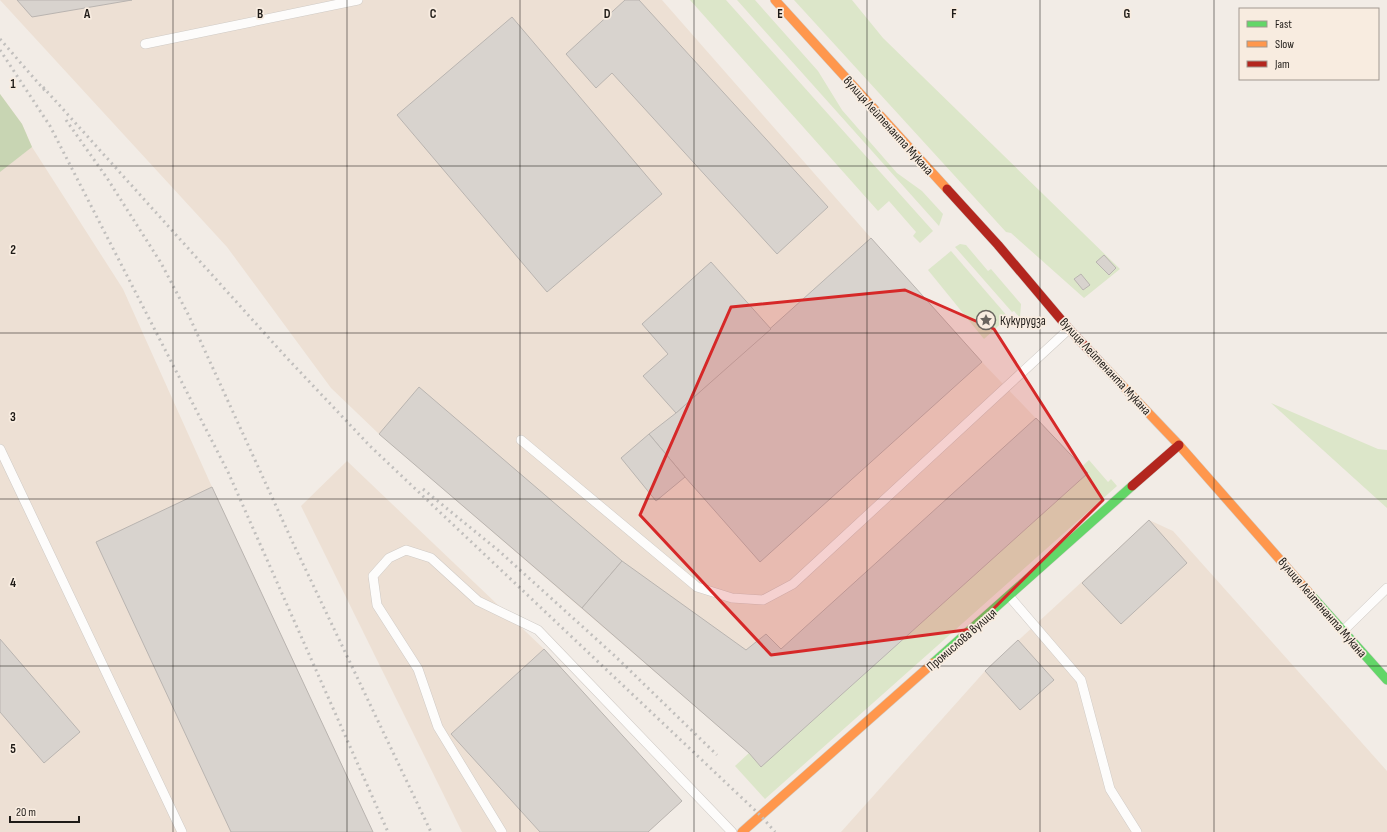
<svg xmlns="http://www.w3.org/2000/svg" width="1387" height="832" font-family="'Sofia Sans Condensed',sans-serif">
<rect width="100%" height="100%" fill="#f2ece6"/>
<g fill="#ede0d4">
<polygon points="0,0 662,0 871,238 982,362 1088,473 761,767 749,753 379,434 331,388 227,247"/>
<polygon points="0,94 22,124 32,147 123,289 212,487 373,832 0,832"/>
<polygon points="347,461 544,649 682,801 648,832 462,832 301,506"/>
<polygon points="1149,520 1173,531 1387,771 1387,832 841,832 985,671"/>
</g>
<g fill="#dce6c9">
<polygon points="690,0 726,0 933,231 920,243 913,236 916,232 889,201 878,211"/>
<polygon points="737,0 755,0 818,71 842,110 897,173 922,191 943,214 939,226"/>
<polygon points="794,0 852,0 883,38 1120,269 1084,298 1011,233 1006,232"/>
<polygon points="960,244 966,245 988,271 991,269 1021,304 1020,318 1014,311 1012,312 955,247"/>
<polygon points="951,251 1008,317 984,339 928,270"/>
<polygon points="1271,403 1378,449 1387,450 1387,508"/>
<polygon points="1089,460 1108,482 1111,479 1117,486 765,799 735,766 749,753 761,766"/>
</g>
<polygon fill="#c8d5b3" points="0,94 22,124 32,147 0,172"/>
<g fill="#d8d3ce" stroke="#b9b4b0">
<polygon points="17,0 132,0 32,17"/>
<polygon points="625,0 639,0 828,207 777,254 612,73 596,88 566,54"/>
<polygon points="512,17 662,194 547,292 397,115"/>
<polygon points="871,238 982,362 760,562 685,477 649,434 676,413"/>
<polygon points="1104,255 1116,268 1109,275 1096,262"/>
<polygon points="711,262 771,329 676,413 643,376 668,354 642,324"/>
<polygon points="1081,274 1090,285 1083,290 1074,279"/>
<polygon points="419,387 622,561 582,608 379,434"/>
<polygon points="1036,418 1088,473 761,767 749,753 582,608 622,561 746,650 766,634 781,649"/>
<polygon points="649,434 685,477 656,501 621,458"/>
<polygon points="212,487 373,832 231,832 96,542"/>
<polygon points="1149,520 1187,563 1121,624 1082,583"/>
<polygon points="0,639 80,732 44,763 0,712"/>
<polygon points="1018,640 1054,680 1020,710 985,671"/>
<polygon points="544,649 682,801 648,832 540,832 451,734"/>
</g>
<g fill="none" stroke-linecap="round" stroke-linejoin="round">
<g stroke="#cfcac5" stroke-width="10">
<g id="lane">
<polyline points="145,44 358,0"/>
<polyline points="521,440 697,587 732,598 763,600 793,584 1069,329"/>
<polyline points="0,449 182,832"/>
<polyline points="1009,596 1081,680 1110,789 1137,832"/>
<polyline points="1344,630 1387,588"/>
<polyline points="502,832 438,727 418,669 377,605 373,576 389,558 406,550 431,558 478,601 538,630 732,832"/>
</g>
</g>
<g stroke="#cfcac5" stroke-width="10">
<g id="fast">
<polyline points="1311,595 1387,680"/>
<polyline points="933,663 1132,486"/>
</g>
</g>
<g stroke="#cfcac5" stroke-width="10">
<g id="slow">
<polyline points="775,0 947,189"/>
<polyline points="1099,361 1179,445 1311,595"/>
<polyline points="742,832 933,663"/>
</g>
</g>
<g stroke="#cfcac5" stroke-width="10">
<g id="jam">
<polyline points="947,189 998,245 1069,329 1099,361"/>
<polyline points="1132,486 1179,445"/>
</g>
</g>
<use href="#lane" stroke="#fdfcfb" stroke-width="9"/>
<use href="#fast" stroke="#63d668" stroke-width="9"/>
<use href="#slow" stroke="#ff974d" stroke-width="9"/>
<use href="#jam" stroke="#b3261e" stroke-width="9"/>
<g stroke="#c1bfbd" stroke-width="3" stroke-dasharray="2 4" stroke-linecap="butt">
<polyline points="0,39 46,92"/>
<polyline points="0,50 50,126 228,472 388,832"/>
<polyline points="43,87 286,357 370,446 760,815 775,832"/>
<polyline points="66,120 107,178 161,263 189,316 293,543 431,832"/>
<polyline points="423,489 499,551 615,656 717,755"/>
</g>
</g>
<path fill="#d62828" fill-opacity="0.2" stroke="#d62828" stroke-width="3" stroke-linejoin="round" d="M905 290 994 329 1103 500 973 629 771 655 640 515 731 307Z"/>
<path fill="none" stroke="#1f1b17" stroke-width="1" stroke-opacity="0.55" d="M173 0V832M347 0V832M520 0V832M694 0V832M867 0V832M1040 0V832M1214 0V832M0 166H1387M0 333H1387M0 499H1387M0 666H1387"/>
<defs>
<g id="sight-ring" transform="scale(1)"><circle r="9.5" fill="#f8ece0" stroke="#69645f" stroke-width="1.5"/><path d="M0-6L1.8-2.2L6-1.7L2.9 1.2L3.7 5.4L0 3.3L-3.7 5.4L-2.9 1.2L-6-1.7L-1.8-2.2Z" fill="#69645f"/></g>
</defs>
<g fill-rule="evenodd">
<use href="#sight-ring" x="986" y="320"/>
</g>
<g text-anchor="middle" stroke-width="3.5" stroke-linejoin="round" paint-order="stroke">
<g font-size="13" fill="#1f1b17" stroke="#f8ece0">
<text transform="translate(889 125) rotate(48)" y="5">вулиця Лейтенанта Мукана</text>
<text transform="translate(1106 366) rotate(47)" y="5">вулиця Лейтенанта Мукана</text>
<text transform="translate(1323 607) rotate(49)" y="5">вулиця Лейтенанта Мукана</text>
<text transform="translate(961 639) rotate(-41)" y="5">Промислова вулиця</text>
</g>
<g font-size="13" fill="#1f1b17" stroke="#f8ece0" text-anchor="start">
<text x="1000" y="325">Кукурудза</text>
</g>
</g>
<g font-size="13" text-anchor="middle" font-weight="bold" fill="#1f1b17" stroke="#f8ece0" stroke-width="3.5" stroke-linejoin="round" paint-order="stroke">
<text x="87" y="18">A</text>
<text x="260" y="18">B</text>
<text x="433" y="18">C</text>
<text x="607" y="18">D</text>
<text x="780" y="18">E</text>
<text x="954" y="18">F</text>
<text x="1127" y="18">G</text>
<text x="13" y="88">1</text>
<text x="13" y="254">2</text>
<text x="13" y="421">3</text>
<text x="13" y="587">4</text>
<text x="13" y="753">5</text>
</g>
<rect x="1239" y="8" width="140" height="72" fill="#f8ece0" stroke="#a19890"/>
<rect x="1247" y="21" width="20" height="6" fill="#63d668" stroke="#a19890"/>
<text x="1275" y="28" font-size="12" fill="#1f1b17">Fast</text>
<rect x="1247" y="41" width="20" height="6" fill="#ff974d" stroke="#a19890"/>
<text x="1275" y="48" font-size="12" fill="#1f1b17">Slow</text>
<rect x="1247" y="61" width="20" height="6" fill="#b3261e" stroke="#a19890"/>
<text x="1275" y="68" font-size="12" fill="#1f1b17">Jam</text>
<path d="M10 816v6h69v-6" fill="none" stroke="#1f1b17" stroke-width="2"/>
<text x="16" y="816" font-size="12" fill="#1f1b17" stroke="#f8ece0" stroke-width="3" paint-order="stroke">20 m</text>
</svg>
